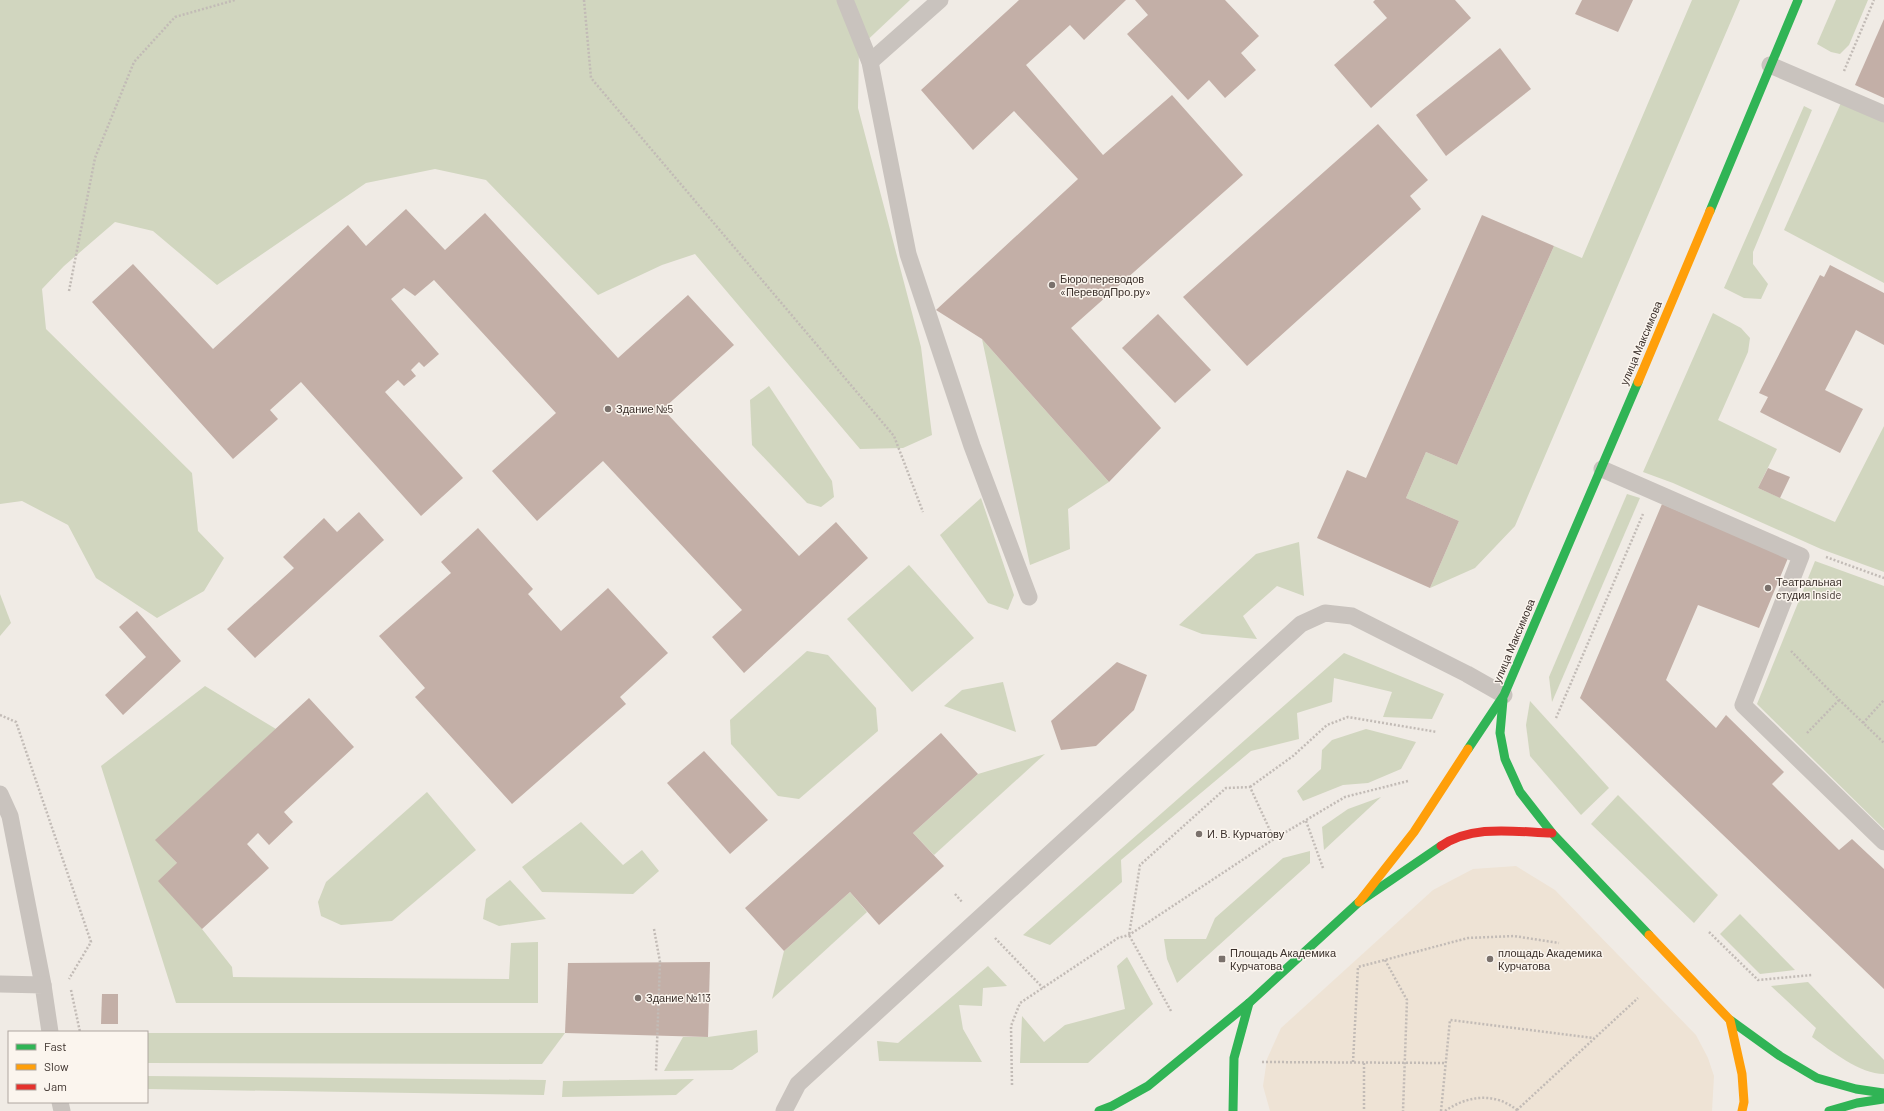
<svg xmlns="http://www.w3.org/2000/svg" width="1884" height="1111" font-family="Barlow,sans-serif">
<rect width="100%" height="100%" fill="#f0ebe5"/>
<g fill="#d1d6bf">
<polygon points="0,0 910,0 859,48 858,108 921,347 932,435 903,448 860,449 695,254 662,265 598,295 486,180 435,169 366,183 217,285 153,231 115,222 64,266 42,289 46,329 192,473 198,531 224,558 204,591 157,618 96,578 68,525 22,501 0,504"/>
<polygon points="1692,0 1740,0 1515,526 1475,568 1430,588 1459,521 1406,498 1426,452 1457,465 1554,246 1582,258"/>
<polygon points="1836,0 1868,0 1849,45 1840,54 1831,52 1817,44"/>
<polygon points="1841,103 1884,122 1884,283 1784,230"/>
<polygon points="1804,106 1812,110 1753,252 1753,264 1768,284 1761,299 1744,298 1724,288"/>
<polygon points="1713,313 1741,328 1750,338 1748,352 1718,420 1777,449 1758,488 1835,522 1884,426 1884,572 1821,549 1673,483 1643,472"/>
<polygon points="982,339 1109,482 1068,509 1070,549 1030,565"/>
<polygon points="769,386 832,481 834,497 821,507 807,503 752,445 750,400"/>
<polygon points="1627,494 1640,498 1552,702 1549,677"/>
<polygon points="981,498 1014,595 1008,610 988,603 940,535"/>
<polygon points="1299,542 1304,596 1277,586 1243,616 1257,639 1202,634 1179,625 1256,554"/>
<polygon points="1815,561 1884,586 1884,829 1757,704"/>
<polygon points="909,565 974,638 912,692 847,619"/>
<polygon points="0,594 11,623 0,636"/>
<polygon points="807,651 828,655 876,708 878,731 799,799 778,796 731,744 730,720"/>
<polygon points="1344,653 1444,694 1432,719 1383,717 1392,692 1334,678 1332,702 1297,713 1299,739 1251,751 1121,860 1122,882 1050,945 1023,935"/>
<polygon points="1003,682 1016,732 944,706 962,690"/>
<polygon points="205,686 276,729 156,840 177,863 202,929 232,967 233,977 509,979 511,943 538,942 538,1003 176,1003 101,766"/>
<polygon points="1530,701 1609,788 1581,815 1530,756 1526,725"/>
<polygon points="1366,729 1416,742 1401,769 1368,783 1343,785 1303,801 1297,791 1321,769 1322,750 1332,740"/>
<polygon points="1045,754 934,855 913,833 978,774"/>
<polygon points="427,792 476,850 392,921 341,925 321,916 318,902 326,882"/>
<polygon points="1618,795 1718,895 1694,923 1591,824"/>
<polygon points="1381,797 1324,850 1322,827 1348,809"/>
<polygon points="581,822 623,865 642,850 659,871 633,894 542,892 522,867"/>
<polygon points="1310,851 1310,863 1177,983 1167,959 1164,939 1206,939 1215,918 1283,858"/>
<polygon points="510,880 546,919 499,926 483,919 486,899"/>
<polygon points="850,892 867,912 772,999 784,951"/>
<polygon points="1740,914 1795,970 1760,974 1720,934"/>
<polygon points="1127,957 1153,1004 1088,1063 1020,1063 1022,1016 1044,1042 1065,1025 1125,1009 1117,966"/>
<polygon points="988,966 1007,986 983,988 982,1006 959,1005 963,1029 982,1062 879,1061 877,1041 898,1043"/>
<path d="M1808 982 1884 1060V1074C1860 1074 1831 1051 1812 1037L1816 1028 1771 986Z"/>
<polygon points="757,1030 758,1052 732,1070 664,1071 683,1037 708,1037"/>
<polygon points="147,1033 565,1033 542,1064 147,1063"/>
<polygon points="147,1076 546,1080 544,1095 147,1089"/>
<polygon points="694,1079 676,1095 562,1097 563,1081"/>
</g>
<polygon fill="#eee3d5" points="1516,866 1555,890 1696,1035 1708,1058 1714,1076 1712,1111 1270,1111 1263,1086 1267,1059 1281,1028 1433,890 1473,869"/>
<g fill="#c3afa7">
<polygon points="1019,0 1126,0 1084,40 1070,25 1026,65 1103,155 1172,95 1243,175 1071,328 1161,428 1109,482 982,339 936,310 1078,179 1014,111 973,150 921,90"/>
<polygon points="1135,0 1225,0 1259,36 1241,53 1256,70 1225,98 1209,80 1188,100 1127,34 1148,15"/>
<polygon points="1375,0 1455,0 1471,18 1371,108 1334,65 1387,18 1373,2"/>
<polygon points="1582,0 1633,0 1618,32 1575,14"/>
<polygon points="1884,19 1884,98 1855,85"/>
<polygon points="1500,48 1531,89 1446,156 1416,115"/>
<polygon points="1378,124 1428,180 1410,196 1421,209 1247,366 1183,297"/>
<polygon points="406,209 445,250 485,213 618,358 688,295 734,345 663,409 799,556 836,522 868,558 744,673 712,637 742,610 603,461 537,521 492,471 556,413 434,280 415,296 404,288 391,299 439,354 424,367 419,362 411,370 416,376 404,386 398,380 385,392 463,478 421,516 301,382 270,410 278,419 233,459 92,302 133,264 213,349 348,225 366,246"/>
<polygon points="1482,215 1554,246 1457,465 1426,452 1406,498 1459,521 1430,588 1317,538 1347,470 1366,478"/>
<polygon points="1830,265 1884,293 1884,345 1856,330 1825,390 1863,409 1840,453 1760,412 1768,397 1759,393 1820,275 1824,277"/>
<polygon points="1158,314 1211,370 1175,403 1122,348"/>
<polygon points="1768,468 1790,477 1780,498 1758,488"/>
<polygon points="1662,504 1788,558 1759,628 1698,605 1666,680 1716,728 1726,715 1784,772 1772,784 1839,850 1852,839 1884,869 1884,989 1580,698"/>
<polygon points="359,512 384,540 255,658 227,629 294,568 283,557 324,518 337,532"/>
<polygon points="478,528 533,589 528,594 561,631 608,588 668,653 620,697 626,704 512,804 415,697 425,688 379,636 451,573 441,562"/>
<polygon points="137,611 181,661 123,715 105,695 146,657 119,627"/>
<polygon points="1117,662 1147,675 1134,710 1096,746 1061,750 1051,721"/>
<polygon points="309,698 354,747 284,812 293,822 269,845 258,833 247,844 269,868 202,929 158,881 177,863 155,840"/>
<polygon points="941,733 978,774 913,833 944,866 879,925 850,892 784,951 745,908"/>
<polygon points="704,751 768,820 730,854 667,783"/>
<polygon points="710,962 708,1037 565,1033 568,963"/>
<polygon points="102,994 118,994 118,1024 101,1024"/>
</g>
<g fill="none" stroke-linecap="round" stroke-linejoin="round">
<g stroke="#c2bbb6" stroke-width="2.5" stroke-dasharray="2 2" stroke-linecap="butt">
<polyline points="584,0 591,78 894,436 923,512"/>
<polyline points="1844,71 1874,0"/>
<polyline points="69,291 95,158 134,62 175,17 235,0"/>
<polyline points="1826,557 1884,578"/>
<polyline points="1791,651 1826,687 1884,743"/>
<polyline points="0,715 16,722 91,942 69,979"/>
<polyline points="1556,718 1643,514"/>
<polyline points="1863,723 1884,700"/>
<polyline points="1807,733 1839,700"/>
<polyline points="1250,787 1293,756 1327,725 1348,717 1437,732"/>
<polyline points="1306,821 1323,868"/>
<polyline points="955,894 962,902"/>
<polyline points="654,929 660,962 656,1071"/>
<polyline points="1709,932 1758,980 1812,975"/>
<polyline points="995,938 1043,988"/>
<polyline points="1385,960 1407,1000 1403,1111"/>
<polyline points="71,990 80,1032"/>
<polyline points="1171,1011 1129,935 1140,865 1226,788 1250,787 1274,839"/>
<polyline points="1262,1062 1445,1063"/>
<polyline points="1353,1062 1358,967 1468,938 1514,936 1559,943"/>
<polyline points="1364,1063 1364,1111"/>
<polyline points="1012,1085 1011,1026 1020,1003 1118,938 1129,935 1274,839 1345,797 1408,781"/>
<polyline points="1517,1110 1638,998"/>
<polyline points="1441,1111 1450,1020 1594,1038"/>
<path d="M1445 1111C1468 1095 1496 1092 1518 1111"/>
</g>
<g stroke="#c9c3be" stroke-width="17">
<polyline points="845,0 870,62 908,254 972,446 1029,597"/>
<polyline points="870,62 940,0"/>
<polyline points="1770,65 1884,114"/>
<polyline points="1602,469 1801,556 1743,705 1884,842"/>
<polyline points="0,794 10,816 43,985"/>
<polyline points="0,984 43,985 50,1032"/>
<polyline points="60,1102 62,1111"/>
<polyline points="784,1111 798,1084 1301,624 1325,613 1352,616 1467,674 1504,695"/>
</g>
<g stroke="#30b455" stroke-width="9">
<polyline points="1710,211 1798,0"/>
<polyline points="1503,700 1500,733 1505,759 1520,792 1552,833 1649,935"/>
<polyline points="1468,749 1504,695 1638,382"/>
<polyline points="1730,1020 1780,1056 1817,1078 1856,1089 1884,1093"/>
<polyline points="1099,1111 1112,1106 1148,1086 1249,1003 1359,902 1441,846"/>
<polyline points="1233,1111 1234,1058 1249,1003"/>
<polyline points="1829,1111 1857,1103 1883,1099"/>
</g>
<g stroke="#ff9f0a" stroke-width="9">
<polyline points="1638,382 1710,211"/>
<polyline points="1359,902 1414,832 1468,749"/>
<polyline points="1649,935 1730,1020 1742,1074 1744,1102 1742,1111"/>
</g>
<path stroke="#e5322d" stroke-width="9" d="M1441 846C1473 824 1516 832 1552 833"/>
</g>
<g fill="#7a716c" stroke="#fbf5ee" stroke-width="1.5">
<circle cx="1052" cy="285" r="4"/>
<circle cx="608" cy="409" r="4"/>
<circle cx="1768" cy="588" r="4"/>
<circle cx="1199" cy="834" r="4"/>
<rect x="1218" y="955" width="8" height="8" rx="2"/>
<circle cx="1490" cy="959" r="4"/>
<circle cx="638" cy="998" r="4"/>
</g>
<g text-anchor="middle" stroke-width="3" stroke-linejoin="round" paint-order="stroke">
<g font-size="11" fill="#3b302b" stroke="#fbf5ee" text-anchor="start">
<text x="1060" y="283">Бюро переводов<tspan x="1060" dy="13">«ПереводПро.ру»</tspan></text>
<text x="616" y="413">Здание №5</text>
<text x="1776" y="586">Театральная<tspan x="1776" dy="13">студия Inside</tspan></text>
<text x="1207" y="838">И. В. Курчатову</text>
<text x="1230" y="957">Площадь Академика<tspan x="1230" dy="13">Курчатова</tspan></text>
<text x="1498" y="957">площадь Академика<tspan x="1498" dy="13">Курчатова</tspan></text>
<text x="646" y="1002">Здание №113</text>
</g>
<g font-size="11" fill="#3b302b" stroke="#fbf5ee">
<text transform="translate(1641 343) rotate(-67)" y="4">улица Максимова</text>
<text transform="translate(1514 641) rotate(-67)" y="4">улица Максимова</text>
</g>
</g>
<rect x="8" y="1031" width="140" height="72" fill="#fbf5ee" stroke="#aea6a0"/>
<rect x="16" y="1044" width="20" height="6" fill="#30b455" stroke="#aea6a0"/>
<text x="44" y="1051" font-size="12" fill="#3b302b">Fast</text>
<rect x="16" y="1064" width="20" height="6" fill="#ff9f0a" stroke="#aea6a0"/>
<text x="44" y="1071" font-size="12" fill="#3b302b">Slow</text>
<rect x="16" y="1084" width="20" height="6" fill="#e5322d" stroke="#aea6a0"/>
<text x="44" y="1091" font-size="12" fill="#3b302b">Jam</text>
</svg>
